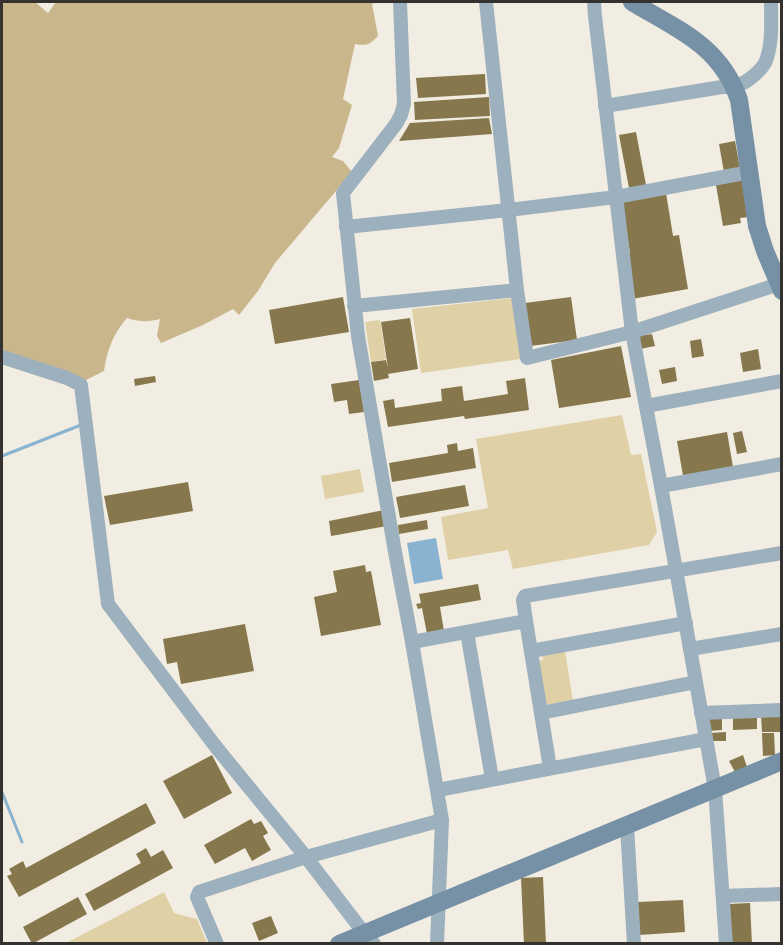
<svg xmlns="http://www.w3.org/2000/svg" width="783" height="945" font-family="Barlow,sans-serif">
<rect width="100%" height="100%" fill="#f1ede3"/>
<g fill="#e0d0a6">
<polygon points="513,298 521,359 421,373 412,309"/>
<polygon points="380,320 386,359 371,362 365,322"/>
<polygon points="622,415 631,455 641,454 657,532 649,545 513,569 508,550 448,560 441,517 488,508 476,439"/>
<polygon points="360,469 364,492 325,499 321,476"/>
<polygon points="565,651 573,701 548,705 544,703 537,661 543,660 542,655"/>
<polygon points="164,892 174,913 197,919 207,943 66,943"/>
</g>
<path fill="#c9b78b" d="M2 2H35L48 13 56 2H380L372 4 378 36C369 45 367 46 355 44L343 99 352 105 339 148 332 157 343 161 352 172 275 263 258 291 239 315 233 309 203 325 161 343 157 336 160 319C148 322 139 322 127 318 113 334 107 350 104 371L84 381 2 352Z"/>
<polygon fill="#89b3d1" points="436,538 443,579 414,584 407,543"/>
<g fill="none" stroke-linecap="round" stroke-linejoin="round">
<g stroke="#89b3d1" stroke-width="3">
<polyline points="2,456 81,425"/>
<polyline points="2,792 22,842"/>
</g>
</g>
<g fill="#87774c">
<polygon points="485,74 486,94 418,98 416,78"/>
<polygon points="489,97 490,116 415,120 414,102"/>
<polygon points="489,118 492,134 399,141 410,123"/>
<polygon points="636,132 646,185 629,188 619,135"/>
<polygon points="735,141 740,169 724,172 719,144"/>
<polygon points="742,180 749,217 740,218 741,223 723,226 716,185"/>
<polygon points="666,193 673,236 679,235 688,289 632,299 624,254 630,253 621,200"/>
<polygon points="343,297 349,332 275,344 269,310"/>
<polygon points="571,297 577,340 530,346 525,303"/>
<polygon points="410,318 418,369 388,374 389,378 374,381 371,362 386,360 388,368 381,322"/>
<polygon points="652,334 655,346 640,349 638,336"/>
<polygon points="701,339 704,356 692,358 690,341"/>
<polygon points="621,346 631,397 559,408 551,360"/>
<polygon points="758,349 761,369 743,372 740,353"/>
<polygon points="675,367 677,381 662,384 659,370"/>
<polygon points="155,376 156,382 135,386 134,379"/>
<polygon points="525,378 529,410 465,419 464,416 388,427 383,401 394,399 395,408 442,401 441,389 462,386 464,401 508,394 506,381"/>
<polygon points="359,380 364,412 349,414 347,400 334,402 331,384"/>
<polygon points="742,431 747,452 737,454 733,433"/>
<polygon points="727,432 733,467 683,476 677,441"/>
<polygon points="457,443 458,451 473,448 476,468 392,482 389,463 448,453 447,445"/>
<polygon points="188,482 193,511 110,525 104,496"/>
<polygon points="465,485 469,506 400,518 396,497"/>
<polygon points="384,510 387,526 331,536 329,521"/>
<polygon points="427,520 428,529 399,534 398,525"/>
<polygon points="365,565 366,572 371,571 381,625 321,636 314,597 337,592 333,571"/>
<polygon points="478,584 481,600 440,607 444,631 427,634 422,608 418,609 416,604 421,603 419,594"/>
<polygon points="245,624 254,671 181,684 177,662 167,664 163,639"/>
<polygon points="782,715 782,724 780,724 782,732 762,732 761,716"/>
<polygon points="757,716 757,729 733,730 733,717"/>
<polygon points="722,717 722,730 709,731 708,718"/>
<polygon points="726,732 726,741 711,741 711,733"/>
<polygon points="762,733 774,733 775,755 763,756"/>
<polygon points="212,755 232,793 184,819 163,781"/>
<polygon points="743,755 747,767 735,772 729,761"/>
<polygon points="146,803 156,823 19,897 7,876 12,874 9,869 23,861 26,868"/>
<polygon points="251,819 254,824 261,821 268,833 263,836 271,850 252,861 245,848 215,864 204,845"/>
<polygon points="146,848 151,857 163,850 173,868 94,911 85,894 141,863 136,854"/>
<polygon points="543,877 546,944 524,944 521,878"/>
<polygon points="78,897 87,914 32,944 23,927"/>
<polygon points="683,900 685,932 639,935 638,902"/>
<polygon points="750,903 752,944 731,944 729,904"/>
<polygon points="271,916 278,933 259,941 252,923"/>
</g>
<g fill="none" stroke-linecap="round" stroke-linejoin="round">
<g stroke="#9db0bd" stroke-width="14">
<polyline points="400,2 404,104 401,115 396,124 343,193 358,336 395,552 412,642 442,820 437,944"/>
<polyline points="486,2 517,290"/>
<polyline points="594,2 595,16 632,332 661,486 715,789 726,944"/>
<path d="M605 106 722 87C734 87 743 85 752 77 757 73 762 68 765 63 773 45 771 21 771 2"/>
<polyline points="346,227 508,210 616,197 750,172"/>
<polyline points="354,306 517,290 527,358 632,332 782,283"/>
<polyline points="2,357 67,378 81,385 108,604 216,747 306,857 364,933 374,944"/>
<polyline points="646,406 782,381"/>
<polyline points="661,486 782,464"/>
<polyline points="526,621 550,768"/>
<polyline points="467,632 492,779"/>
<polyline points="412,642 526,621 523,600 525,596 782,553"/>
<polyline points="690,649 782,634"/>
<polyline points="531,651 686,623"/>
<polyline points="541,713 696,682"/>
<polyline points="701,713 782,710"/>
<polyline points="438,790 706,739"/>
<polyline points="627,826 634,944"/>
<polyline points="723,896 782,894"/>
<polyline points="217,944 197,897 199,892 306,857 442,820"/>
</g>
<g stroke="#7691a5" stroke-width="18">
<path d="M632 2C678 30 720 45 739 100L757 226 765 251 782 291"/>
<path d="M339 944C486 882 634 822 782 761"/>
</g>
</g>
<rect width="783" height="945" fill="none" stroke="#34322e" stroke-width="6"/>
</svg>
